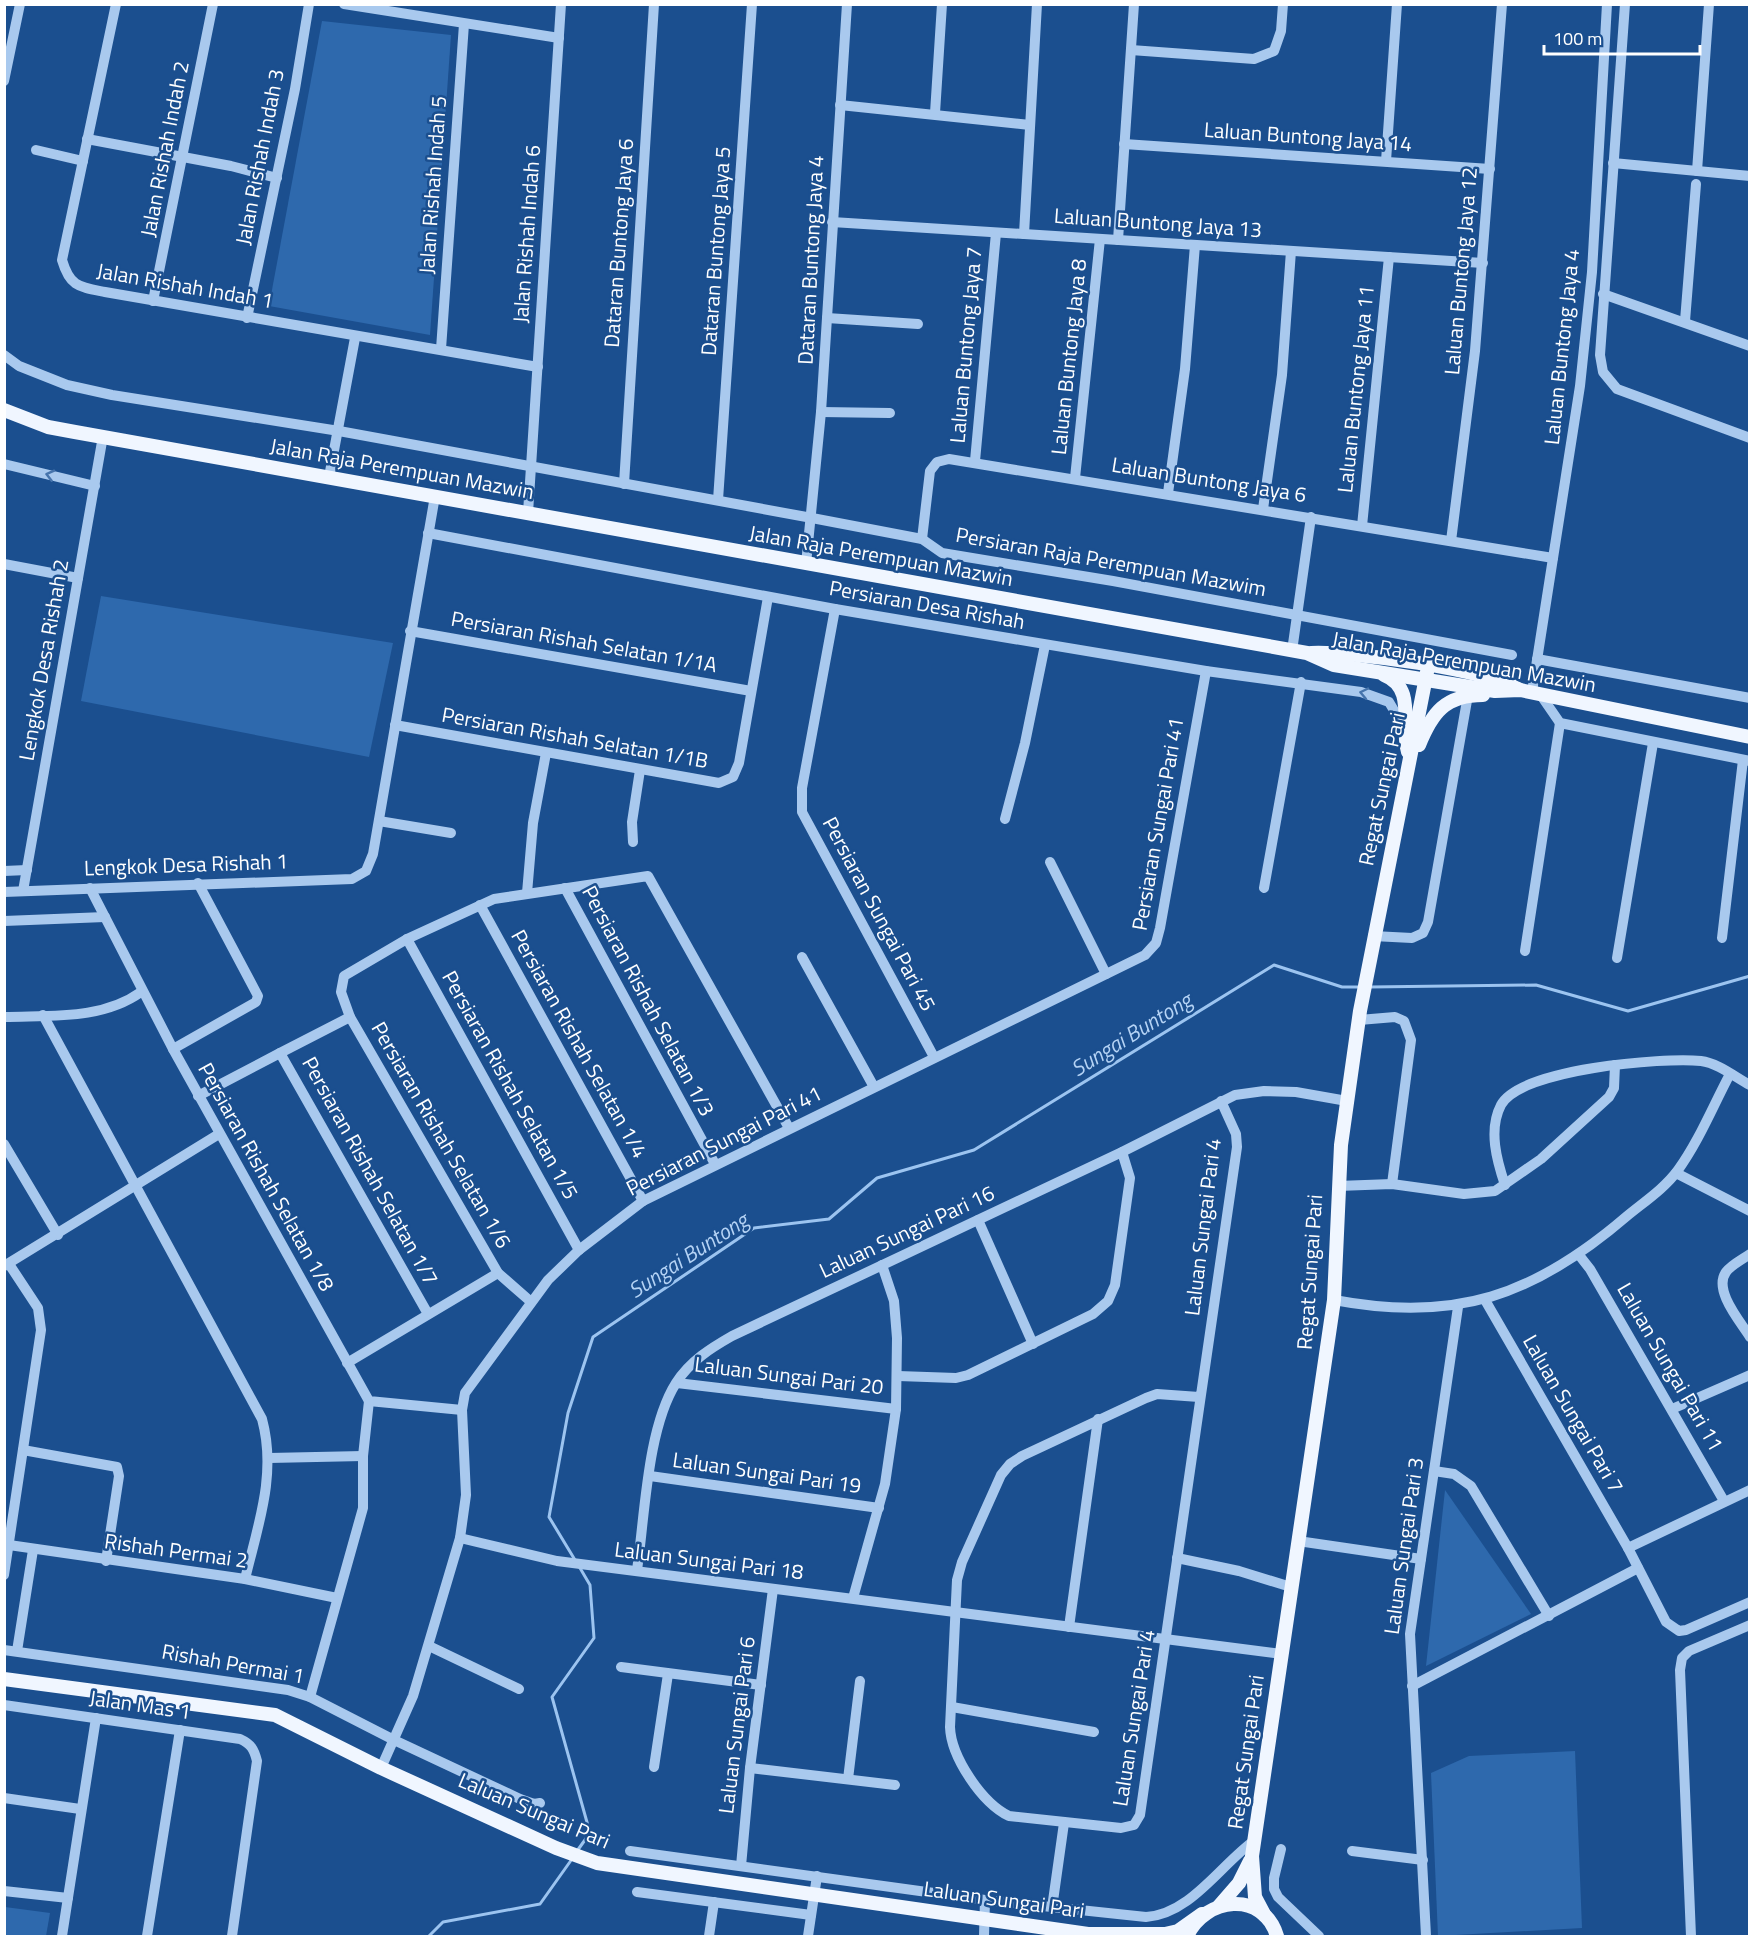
<svg xmlns="http://www.w3.org/2000/svg" width="1754" height="1941" font-family="'Titillium Web',sans-serif">
<rect width="100%" height="100%" fill="#1b4f8f"/>
<g fill="#2e69ad">
<polygon points="322,21 451,35 430,335 269,306"/>
<polygon points="101,596 393,643 369,757 81,701"/>
<polygon points="1445,1490 1531,1614 1426,1666"/>
<polygon points="1575,1751 1582,1928 1438,1936 1431,1773 1469,1756"/>
<polygon points="5,1907 50,1913 46,1936 5,1936"/>
</g>
<g fill="none" stroke-linecap="round" stroke-linejoin="round">
<g stroke="#9cc4f0" stroke-width="3">
<polyline points="1370,987 1536,985 1628,1011 1750,976"/>
<polyline points="575,1560 549,1517 568,1413 593,1337 754,1228 829,1219 877,1178 974,1150 1274,965 1342,987 1360,987"/>
<polyline points="577,1851 590,1833 552,1697 594,1638 590,1585 580,1568"/>
<polyline points="429,1936 443,1922 540,1904 572,1859"/>
</g>
<g stroke="#a9c9ee" stroke-width="10">
<path d="M116 4 62 260C70 287 79 287 105 292L538 367"/>
<polyline points="344,4 559,38"/>
<polyline points="1625,4 1600,355 1603,372 1617,389 1750,438"/>
<polyline points="1131,50 1254,59 1274,51 1281,31 1283,4"/>
<polyline points="4,81 20,4"/>
<polyline points="840,105 1030,125"/>
<polyline points="935,113 942,4"/>
<polyline points="87,139 231,166 277,178"/>
<polyline points="1124,144 1490,169"/>
<polyline points="36,150 83,161"/>
<polyline points="1386,161 1397,4"/>
<polyline points="1613,163 1750,176"/>
<polyline points="1697,171 1709,4"/>
<polyline points="832,222 1483,263"/>
<polyline points="1024,234 1037,4"/>
<polyline points="1118,240 1134,4"/>
<polyline points="1603,294 1750,346"/>
<polyline points="153,301 213,4"/>
<polyline points="247,318 295,89 309,4"/>
<polyline points="827,318 918,324"/>
<polyline points="1685,321 1696,184"/>
<polyline points="441,349 464,24"/>
<polyline points="4,355 19,366 67,385 112,395 339,431 812,518 922,539 942,553 1113,581 1512,655"/>
<polyline points="821,412 890,413"/>
<polyline points="975,461 996,233"/>
<polyline points="4,464 95,486"/>
<polyline points="329,477 355,338"/>
<polyline points="1075,478 1100,239"/>
<polyline points="624,484 654,4"/>
<polyline points="1168,493 1185,369 1195,245"/>
<polyline points="718,500 752,4"/>
<polyline points="1263,509 1282,375 1291,251"/>
<polyline points="528,513 561,4"/>
<polyline points="1362,526 1389,257"/>
<polyline points="428,533 835,609 1206,671 1361,692 1389,702 1405,729"/>
<polyline points="922,539 930,471 937,462 949,459 1553,558"/>
<polyline points="1451,541 1475,351 1502,4"/>
<polyline points="4,564 78,578"/>
<polyline points="806,564 821,412 847,4"/>
<polyline points="835,609 802,788 802,812 934,1057"/>
<polyline points="410,631 751,691"/>
<polyline points="1292,651 1311,517"/>
<polyline points="1537,659 1750,698"/>
<polyline points="1532,692 1580,386 1592,272 1607,4"/>
<polyline points="1540,694 1560,723 1750,761"/>
<polyline points="395,725 719,783 733,777 739,763 768,597"/>
<polyline points="1005,819 1025,743 1045,645"/>
<polyline points="379,821 451,833"/>
<polyline points="633,842 632,822 640,770"/>
<polyline points="1050,862 1106,974"/>
<polyline points="4,871 27,870"/>
<polyline points="90,888 173,1049 369,1401 462,1410"/>
<polyline points="565,888 715,1164"/>
<polyline points="1264,888 1301,682"/>
<polyline points="23,891 103,436"/>
<polyline points="4,892 352,879 366,871 373,854 435,496"/>
<polyline points="527,893 533,823 546,753"/>
<polyline points="480,905 643,1201"/>
<polyline points="4,921 105,917"/>
<polyline points="1373,936 1412,938 1423,933 1428,922 1468,695"/>
<polyline points="1722,938 1743,760"/>
<polyline points="407,939 579,1250"/>
<polyline points="1525,951 1560,723"/>
<polyline points="802,957 874,1087"/>
<polyline points="1617,958 1653,743"/>
<path d="M43 1015 262 1419C277 1474 258 1525 245 1579"/>
<path d="M4 1017C51 1015 102 1020 141 992"/>
<polyline points="350,1017 280,1053 428,1314"/>
<polyline points="1359,1020 1395,1017 1404,1021 1411,1040 1392,1184"/>
<polyline points="173,1049 256,1002 258,996 198,883"/>
<polyline points="198,1096 280,1053"/>
<polyline points="4,1144 58,1235"/>
<polyline points="1676,1173 1750,1211"/>
<path d="M1505 1185C1497 1161 1488 1130 1501 1105 1520 1069 1663 1057 1701 1061 1718 1063 1735 1077 1750 1085"/>
<polyline points="1338,1186 1392,1184 1464,1194 1495,1191 1541,1159 1609,1097 1614,1088 1615,1065"/>
<polyline points="978,1220 1033,1344"/>
<path d="M1750 1254C1743 1259 1731 1265 1726 1272 1713 1290 1740 1321 1750 1337"/>
<polyline points="1579,1255 1590,1269 1724,1501"/>
<polyline points="4,1266 219,1134"/>
<path d="M1334 1300C1455 1323 1534 1296 1627 1216 1644 1202 1665 1188 1678 1170 1699 1141 1713 1106 1730 1074"/>
<polyline points="1485,1300 1628,1548 1666,1622 1679,1631 1686,1630 1750,1602"/>
<polyline points="530,1301 498,1273 350,1017 341,992 344,976 407,939 494,899 648,876 789,1128"/>
<polyline points="347,1363 498,1273"/>
<polyline points="898,1376 956,1378 968,1375 1093,1314 1108,1301 1115,1285 1130,1178 1122,1152"/>
<polyline points="677,1383 896,1409"/>
<path d="M1199 1397 1157 1394 1146 1398 1022 1456 1010 1464 1001 1475 962 1562 957 1580 950 1727C951 1757 982 1803 1009 1816L1121 1828 1134 1825 1140 1815 1237 1147 1236 1134 1221 1101"/>
<polyline points="1672,1409 1750,1375"/>
<polyline points="23,1450 117,1467 119,1476 106,1561"/>
<polyline points="269,1458 363,1456"/>
<polyline points="1434,1471 1454,1474 1471,1486 1549,1616"/>
<polyline points="650,1476 879,1508"/>
<polyline points="460,1538 557,1561 1282,1654"/>
<polyline points="1298,1541 1421,1559"/>
<polyline points="9,1545 245,1579 337,1598"/>
<polyline points="1628,1548 1750,1490"/>
<polyline points="1177,1558 1239,1571 1291,1587"/>
<path d="M637 1570C645 1515 647 1429 676 1383 690 1361 711 1348 732 1336L1122 1152 1235 1095 1264 1091 1296 1092 1347 1101"/>
<polyline points="4,1575 41,1330 38,1308 9,1264"/>
<polyline points="853,1598 885,1484 896,1409 897,1338 894,1301 882,1265"/>
<polyline points="1069,1627 1098,1419"/>
<polyline points="429,1646 519,1689"/>
<polyline points="4,1650 288,1690 310,1697 394,1740 520,1799 534,1804 540,1803"/>
<polyline points="17,1651 33,1550"/>
<polyline points="621,1667 761,1685"/>
<polyline points="1412,1686 1638,1568"/>
<polyline points="310,1697 363,1508 363,1456 369,1401"/>
<path d="M4 1705 240 1739C251 1744 254 1749 257 1761L232 1936"/>
<polyline points="952,1707 1094,1732"/>
<polyline points="654,1767 668,1674"/>
<polyline points="381,1768 413,1696 460,1538 466,1495 462,1410 465,1393 548,1280 579,1250 643,1201 1145,955 1156,943 1160,928 1206,671"/>
<polyline points="750,1768 895,1785"/>
<polyline points="848,1779 860,1681"/>
<polyline points="4,1798 80,1809"/>
<polyline points="1281,1849 1274,1878 1274,1889 1278,1897 1319,1936"/>
<path d="M630 1851 985 1900 1146 1917C1191 1914 1221 1864 1255 1840"/>
<polyline points="1352,1851 1423,1860"/>
<polyline points="741,1866 750,1768 773,1589"/>
<polyline points="4,1891 68,1898"/>
<polyline points="637,1892 811,1915"/>
<polyline points="1052,1908 1064,1823"/>
<polyline points="62,1936 96,1718"/>
<polyline points="147,1936 180,1730"/>
<polyline points="709,1936 714,1902"/>
<polyline points="808,1936 817,1876"/>
<polyline points="984,1936 985,1900"/>
<polyline points="1426,1936 1410,1634 1458,1307"/>
<polyline points="1691,1936 1680,1670 1682,1658 1689,1651 1750,1625"/>
</g>
<g stroke="#f0f6ff" stroke-width="14">
<polyline points="4,410 48,427 75,432 1307,653 1334,665 1495,691 1520,690 1750,737"/>
<path d="M1311 653C1353 651 1486 669 1520 690"/>
<path d="M1384 675C1417 688 1400 726 1408 752"/>
<path d="M1419 745C1432 713 1445 695 1483 695"/>
<polyline points="4,1679 275,1715 381,1768 556,1848 597,1863 1088,1934 1165,1934 1178,1931 1202,1914"/>
<polyline points="1219,1906 1239,1883 1250,1861"/>
<polyline points="1265,1916 1255,1897 1252,1856 1334,1300 1341,1145 1360,1011 1428,667"/>
<path d="M1187 1936C1205 1897 1263 1890 1277 1936"/>
</g>
</g>
<defs><path id="oneway-chevron" d="M-2-3.5L2.5 0L-2 3.5" fill="none" stroke-width="1.6" stroke-linecap="round" stroke-linejoin="round" transform="scale(1.5)"/></defs>
<g stroke="#4674ac">
<use href="#oneway-chevron" transform="translate(50 475) rotate(-166)"/>
<use href="#oneway-chevron" transform="translate(1364 693) rotate(-168)"/>
</g>
<g text-anchor="middle" stroke-width="5" stroke-linejoin="round" paint-order="stroke">
<g font-size="21" fill="#fff" stroke="#1b4f8f">
<text transform="translate(1308 137) rotate(4)" y="7">Laluan Buntong Jaya 14</text>
<text transform="translate(165 149) rotate(-79)" y="7">Jalan Rishah Indah 2</text>
<text transform="translate(260 157) rotate(-79)" y="7">Jalan Rishah Indah 3</text>
<text transform="translate(433 185) rotate(-86)" y="7">Jalan Rishah Indah 5</text>
<text transform="translate(1158 223) rotate(4)" y="7">Laluan Buntong Jaya 13</text>
<text transform="translate(527 234) rotate(-86)" y="7">Jalan Rishah Indah 6</text>
<text transform="translate(619 243) rotate(-86)" y="7">Dataran Buntong Jaya 6</text>
<text transform="translate(716 251) rotate(-86)" y="7">Dataran Buntong Jaya 5</text>
<text transform="translate(811 260) rotate(-87)" y="7">Dataran Buntong Jaya 4</text>
<text transform="translate(1461 271) rotate(-85)" y="7">Laluan Buntong Jaya 12</text>
<text transform="translate(185 286) rotate(10)" y="7">Jalan Rishah Indah 1</text>
<text transform="translate(966 345) rotate(-85)" y="7">Laluan Buntong Jaya 7</text>
<text transform="translate(1562 347) rotate(-84)" y="7">Laluan Buntong Jaya 4</text>
<text transform="translate(1069 357) rotate(-84)" y="7">Laluan Buntong Jaya 8</text>
<text transform="translate(1356 389) rotate(-84)" y="7">Laluan Buntong Jaya 11</text>
<text transform="translate(402 469) rotate(10)" y="7">Jalan Raja Perempuan Mazwin</text>
<text transform="translate(1209 480) rotate(9)" y="7">Laluan Buntong Jaya 6</text>
<text transform="translate(881 556) rotate(10)" y="7">Jalan Raja Perempuan Mazwin</text>
<text transform="translate(1111 562) rotate(10)" y="7">Persiaran Raja Perempuan Mazwim</text>
<text transform="translate(927 605) rotate(10)" y="7">Persiaran Desa Rishah</text>
<text transform="translate(584 642) rotate(10)" y="7">Persiaran Rishah Selatan 1/1A</text>
<text transform="translate(44 660) rotate(-80)" y="7">Lengkok Desa Rishah 2</text>
<text transform="translate(1464 662) rotate(10)" y="7">Jalan Raja Perempuan Mazwin</text>
<text transform="translate(575 738) rotate(10)" y="7">Persiaran Rishah Selatan 1/1B</text>
<text transform="translate(1382 789) rotate(-78)" y="7">Regat Sungai Pari</text>
<text transform="translate(1158 824) rotate(-80)" y="7">Persiaran Sungai Pari 41</text>
<text transform="translate(186 865) rotate(-2)" y="7">Lengkok Desa Rishah 1</text>
<text transform="translate(879 914) rotate(62)" y="7">Persiaran Sungai Pari 45</text>
<text transform="translate(648 1001) rotate(62)" y="7">Persiaran Rishah Selatan 1/3</text>
<text transform="translate(579 1044) rotate(61)" y="7">Persiaran Rishah Selatan 1/4</text>
<text transform="translate(510 1085) rotate(61)" y="7">Persiaran Rishah Selatan 1/5</text>
<text transform="translate(441 1135) rotate(60)" y="7">Persiaran Rishah Selatan 1/6</text>
<text transform="translate(724 1141) rotate(-27)" y="7">Persiaran Sungai Pari 41</text>
<text transform="translate(370 1171) rotate(61)" y="7">Persiaran Rishah Selatan 1/7</text>
<text transform="translate(266 1177) rotate(61)" y="7">Persiaran Rishah Selatan 1/8</text>
<text transform="translate(1203 1227) rotate(-83)" y="7">Laluan Sungai Pari 4</text>
<text transform="translate(907 1232) rotate(-25)" y="7">Laluan Sungai Pari 16</text>
<text transform="translate(1310 1272) rotate(-86)" y="7">Regat Sungai Pari</text>
<text transform="translate(1670 1367) rotate(60)" y="7">Laluan Sungai Pari 11</text>
<text transform="translate(789 1376) rotate(7)" y="7">Laluan Sungai Pari 20</text>
<text transform="translate(1573 1414) rotate(60)" y="7">Laluan Sungai Pari 7</text>
<text transform="translate(767 1473) rotate(8)" y="7">Laluan Sungai Pari 19</text>
<text transform="translate(1404 1546) rotate(-82)" y="7">Laluan Sungai Pari 3</text>
<text transform="translate(176 1551) rotate(8)" y="7">Rishah Permai 2</text>
<text transform="translate(709 1561) rotate(7)" y="7">Laluan Sungai Pari 18</text>
<text transform="translate(233 1664) rotate(10)" y="7">Rishah Permai 1</text>
<text transform="translate(140 1705) rotate(8)" y="7">Jalan Mas 1</text>
<text transform="translate(1134 1718) rotate(-81)" y="7">Laluan Sungai Pari 4</text>
<text transform="translate(737 1725) rotate(-83)" y="7">Laluan Sungai Pari 6</text>
<text transform="translate(1246 1752) rotate(-82)" y="7">Regat Sungai Pari</text>
<text transform="translate(534 1811) rotate(23)" y="7">Laluan Sungai Pari</text>
<text transform="translate(1004 1900) rotate(8)" y="7">Laluan Sungai Pari</text>
</g>
<g font-size="22" font-style="italic" fill="#b5d3f5" stroke="#1b4f8f">
<text transform="translate(1131 1034) rotate(-32)" y="8">Sungai Buntong</text>
<text transform="translate(688 1255) rotate(-33)" y="8">Sungai Buntong</text>
</g>
</g>
<rect width="1754" height="1941" fill="none" stroke="#ffffff" stroke-width="12"/>
<path d="M1544 45v9h156v-9" fill="none" stroke="#ffffff" stroke-width="3"/>
<text x="1553" y="45" font-size="18" fill="#ffffff" stroke="#1b4f8f" stroke-width="4.5" paint-order="stroke">100 m</text>
</svg>
